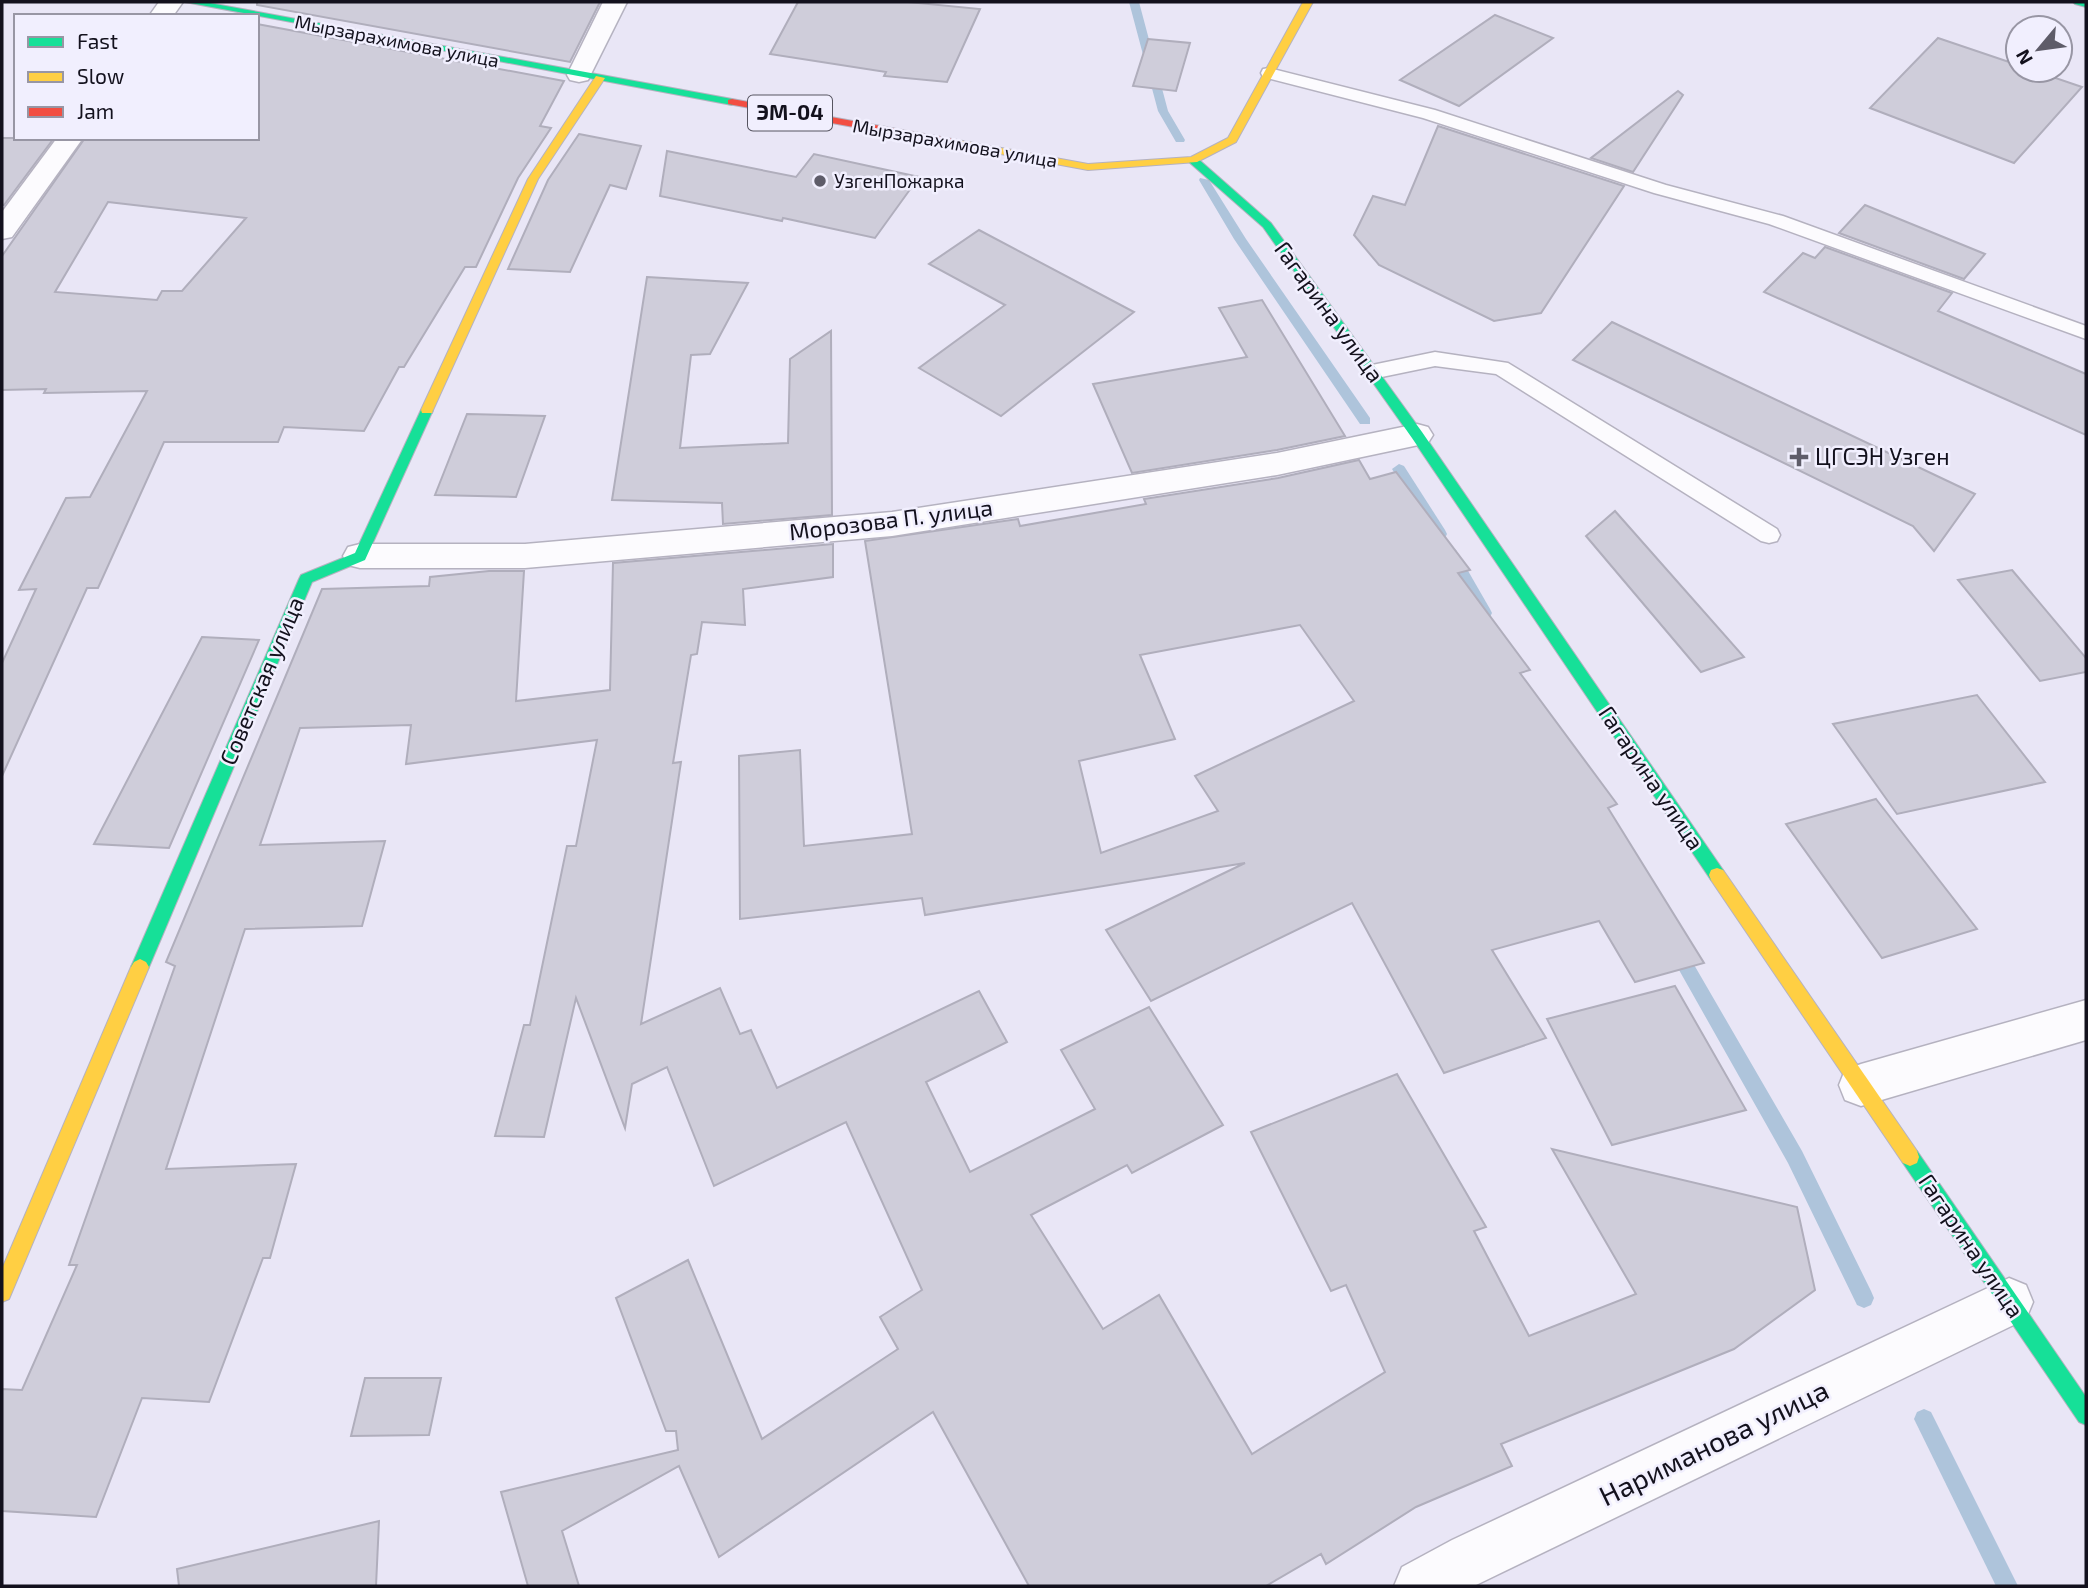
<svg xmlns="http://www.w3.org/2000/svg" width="2088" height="1588" font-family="'Exo 2',sans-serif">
<rect width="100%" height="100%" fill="#e9e6f6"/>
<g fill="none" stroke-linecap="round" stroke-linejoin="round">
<g fill="#aec4db" fill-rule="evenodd">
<polygon points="1129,2 1139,2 1168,111 1185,140 1184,142 1176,142 1158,111"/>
<polygon points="1200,178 1209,180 1246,239 1370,418 1370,424 1360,424 1234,239 1199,180"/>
<polygon points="1399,464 1404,466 1445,530 1447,534 1445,538 1435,538 1392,469"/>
<polygon points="1451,549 1456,550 1490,609 1492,613 1490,617 1480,617 1444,554"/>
<polygon points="1676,941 1682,944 1802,1151 1871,1291 1874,1298 1871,1305 1864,1308 1857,1305 1788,1163 1670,954 1668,949 1670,944"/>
<polygon points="1924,1409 1931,1412 2018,1586 1996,1586 1914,1419 1917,1412"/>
</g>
</g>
<g fill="#cfcdda" stroke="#b0aebc" stroke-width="2" fill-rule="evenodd">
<polygon points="257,2 600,2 570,62 257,5"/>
<polygon points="798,2 908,2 980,9 947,82 884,76 886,72 770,54"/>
<polygon points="1495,15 1553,38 1459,106 1400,80"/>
<path d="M257 24 564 81 540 126 551 128 518 178 476 267H465L404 367H399L364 431 284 427 278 442H164L98 588H87L2 776V663L36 589 19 590 66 498 90 497 147 391 44 393 46 389 2 390V256L85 138H257ZM108 202 246 218 182 291H162L157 300 55 292Z"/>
<polygon points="1938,38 2018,65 2018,70 2032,70 2082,87 2014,163 1870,108"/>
<polygon points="1148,39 1190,43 1176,91 1133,86"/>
<polygon points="1678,91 1683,95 1633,172 1591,158"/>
<polygon points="1438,126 1624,186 1541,313 1494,321 1379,265 1354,235 1373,196 1405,205"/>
<polygon points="579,134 641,146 626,189 610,185 570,272 508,269 548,180"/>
<polygon points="2,138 54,138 4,205 2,205"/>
<polygon points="667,151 796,177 814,154 919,177 875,238 783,218 782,221 660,196"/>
<polygon points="1865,205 1985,254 1964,279 1839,233"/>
<polygon points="979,230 1134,312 1001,416 919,368 1005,305 929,264"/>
<polygon points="1825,247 1952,293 1938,311 2086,374 2086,435 1764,292 1803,253 1815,258"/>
<polygon points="647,277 748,283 710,354 691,355 680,448 788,443 790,359 831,331 832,515 723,524 722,503 612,500"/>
<polygon points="1262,300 1345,436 1277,450 1132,473 1093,384 1247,357 1219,308"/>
<polygon points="1612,322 1975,494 1934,551 1913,526 1573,360"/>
<polygon points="467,414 545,416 516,497 435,495"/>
<path d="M1359 460 1370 479 1396 472 1470 570 1458 573 1530 670 1520 673 1617 804 1608 808 1704 963 1635 982 1599 921 1492 950 1546 1038 1444 1073 1352 903 1151 1001 1106 930 1245 863 925 915 922 898 740 919 739 756 800 750 804 846 912 834 865 541 1018 519 1020 526 1146 504 1144 499 1278 478ZM1300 625 1354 701 1195 776 1218 811 1101 853 1079 761 1175 739 1140 655Z"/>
<polygon points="1615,511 1744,657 1701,672 1586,536"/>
<polygon points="833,544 833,577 743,589 745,625 702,622 697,654 691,655 673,763 681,762 641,1024 720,988 740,1034 751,1030 777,1088 979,991 1007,1042 926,1082 970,1172 1095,1109 1061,1050 1149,1007 1223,1125 1132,1173 1127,1165 1031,1215 1103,1329 1159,1295 1252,1454 1385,1372 1346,1285 1331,1291 1251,1132 1397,1074 1486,1227 1474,1231 1529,1336 1636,1294 1552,1149 1797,1207 1815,1290 1734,1349 1501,1444 1512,1466 1416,1507 1326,1564 1321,1554 1266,1586 1029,1586 933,1412 719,1557 679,1466 562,1531 579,1586 528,1586 501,1492 678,1450 676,1431 666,1431 616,1298 688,1260 762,1439 898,1349 880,1317 922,1290 846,1122 714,1186 667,1067 632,1084 625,1128 576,998 544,1137 495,1136 524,1025 530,1025 567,846 576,846 597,740 406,764 411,725 300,728 260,845 385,841 362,926 245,929 166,1169 296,1164 270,1258 263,1258 209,1402 142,1398 96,1517 2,1511 2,1389 22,1390 77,1265 69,1265 175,966 166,962 322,589 429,586 430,577 489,571 524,571 516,701 610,690 613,563"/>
<polygon points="2012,570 2086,658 2086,672 2040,681 1958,580"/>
<polygon points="202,637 259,640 169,848 94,844"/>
<polygon points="1977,695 2045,782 1897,814 1833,724"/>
<polygon points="1876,799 1977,929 1882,958 1786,824"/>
<polygon points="1675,986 1746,1110 1612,1145 1547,1019"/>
<polygon points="365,1378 441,1378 429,1435 351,1436"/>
<polygon points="379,1521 376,1586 179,1586 177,1569"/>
</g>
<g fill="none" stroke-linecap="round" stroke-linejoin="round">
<g stroke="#b5b2c0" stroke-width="3">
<g id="lane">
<polygon points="1269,68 1435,110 1666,185 1783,216 2086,326 2086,339 1769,224 1654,193 1423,118 1263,77 1261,73 1263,69"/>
<polygon points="1435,352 1508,363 1777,529 1780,535 1777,541 1769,543 1761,541 1496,374 1435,366 1372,379 1365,377 1362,372 1365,367 1372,365"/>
</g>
</g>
<g stroke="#b5b2c0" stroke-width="3">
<g id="street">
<polygon points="159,2 183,2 173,16 149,16"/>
<polygon points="603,2 627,2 588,80 579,82 570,80 567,75"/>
<polygon points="57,138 83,138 12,237 2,239 2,212"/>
<polygon points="1417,424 1428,427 1433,435 1428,443 1277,475 892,536 525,568 360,568 348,565 343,556 348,547 360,544 525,544 892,512 1277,453"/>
<polygon points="2086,1000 2086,1040 1861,1106 1845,1100 1839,1085 1845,1070 1861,1064"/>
<polygon points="2009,1278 2026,1285 2033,1302 2026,1319 1474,1586 1394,1586 1402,1567 1452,1540"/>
</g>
</g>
<g stroke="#b5b2c0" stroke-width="2">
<g id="fast">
<polygon points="185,2 204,2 732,99 737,102 732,105"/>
<polygon points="2073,2 2086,2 2086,7 2075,4"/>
<polygon points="1189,158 1197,158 1271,223 1422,432 1723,870 1725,875 1723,880 1717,882 1711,880 1412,438 1263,227 1189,162"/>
<polygon points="427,406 433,410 365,560 312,582 149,967 146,972 140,975 134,972 131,967 299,579 301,575 355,553 421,410"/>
<polygon points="1910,1148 1917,1151 2086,1397 2086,1425 2079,1422 1903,1163 1901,1157 1903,1151"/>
</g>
</g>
<g stroke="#b5b2c0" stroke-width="2">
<g id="slow">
<polygon points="1303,2 1313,2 1236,142 1197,162 1088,170 952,145 947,142 952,139 1088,164 1191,157 1228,138"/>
<polygon points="596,76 605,78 538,179 433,410 432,413 422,413 421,410 528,179"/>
<polygon points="1717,868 1723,870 1917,1151 1919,1157 1917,1163 1910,1166 1903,1163 1711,880 1709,875 1711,870"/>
<polygon points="140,959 146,962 149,967 9,1299 2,1302 2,1269 131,967 134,962"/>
</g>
</g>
<g stroke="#b5b2c0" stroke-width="2">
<polygon id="jam" points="732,99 952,139 957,142 952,145 728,104 728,100"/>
</g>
<use href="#lane" fill="#fcfbfe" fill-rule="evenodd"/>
<use href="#street" fill="#fcfbfe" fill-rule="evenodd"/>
<use href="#fast" fill="#16e098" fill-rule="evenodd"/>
<use href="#slow" fill="#ffcf43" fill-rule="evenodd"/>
<use href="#jam" fill="#f24e42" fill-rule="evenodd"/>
</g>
<g fill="#5e5c69" stroke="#f1effe" stroke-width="2.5">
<circle cx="820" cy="181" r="7"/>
<path d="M1795.5 446.5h7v7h7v7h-7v7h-7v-7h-7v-7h7z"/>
</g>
<g text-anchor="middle" stroke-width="5" stroke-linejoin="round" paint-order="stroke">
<g font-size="19" fill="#13111d" stroke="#f1effe">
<text transform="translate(397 41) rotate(11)" y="7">Мырзарахимова улица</text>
<text transform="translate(955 143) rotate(10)" y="7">Мырзарахимова улица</text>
</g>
<g font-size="19" fill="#13111d" stroke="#f1effe" text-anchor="start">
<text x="834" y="188">УзгенПожарка</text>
</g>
<rect fill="#f1effe" stroke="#565460" stroke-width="2" x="748" y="95.5" width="84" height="35" rx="5"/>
<g font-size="21" font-weight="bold" fill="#13111d">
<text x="790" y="120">ЭМ-04</text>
</g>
<g font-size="23" fill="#13111d" stroke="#f1effe">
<text transform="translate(1329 312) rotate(54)" y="8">Гагарина улица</text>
<text transform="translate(891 520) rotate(-7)" y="8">Морозова П. улица</text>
<text transform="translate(262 681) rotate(-67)" y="8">Советская улица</text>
<text transform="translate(1651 778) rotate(56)" y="8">Гагарина улица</text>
<text transform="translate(1971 1246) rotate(56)" y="8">Гагарина улица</text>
</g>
<g font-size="23" fill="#13111d" stroke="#f1effe" text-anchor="start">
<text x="1815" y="465">ЦГСЭН Узген</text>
</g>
<g font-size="28" fill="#13111d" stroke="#f1effe">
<text transform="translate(1714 1443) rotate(-26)" y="10">Нариманова улица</text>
</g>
</g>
<rect width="2088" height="1588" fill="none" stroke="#13111d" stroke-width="7"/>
<rect x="14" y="14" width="245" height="126" fill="#f1effe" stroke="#9896a4" stroke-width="2"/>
<rect x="28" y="37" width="35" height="10" fill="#16e098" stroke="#9896a4" stroke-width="2"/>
<text x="77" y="49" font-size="21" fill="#13111d">Fast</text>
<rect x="28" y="72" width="35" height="10" fill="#ffcf43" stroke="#9896a4" stroke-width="2"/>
<text x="77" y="84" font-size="21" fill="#13111d">Slow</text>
<rect x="28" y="107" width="35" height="10" fill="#f24e42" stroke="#9896a4" stroke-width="2"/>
<text x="77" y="119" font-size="21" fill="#13111d">Jam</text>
<g transform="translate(2039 49) rotate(241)"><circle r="33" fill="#f1effe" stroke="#9896a4" stroke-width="2"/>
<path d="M0-5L12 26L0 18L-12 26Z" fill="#5e5c69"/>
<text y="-10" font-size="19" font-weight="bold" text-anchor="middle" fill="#13111d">N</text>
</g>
</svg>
